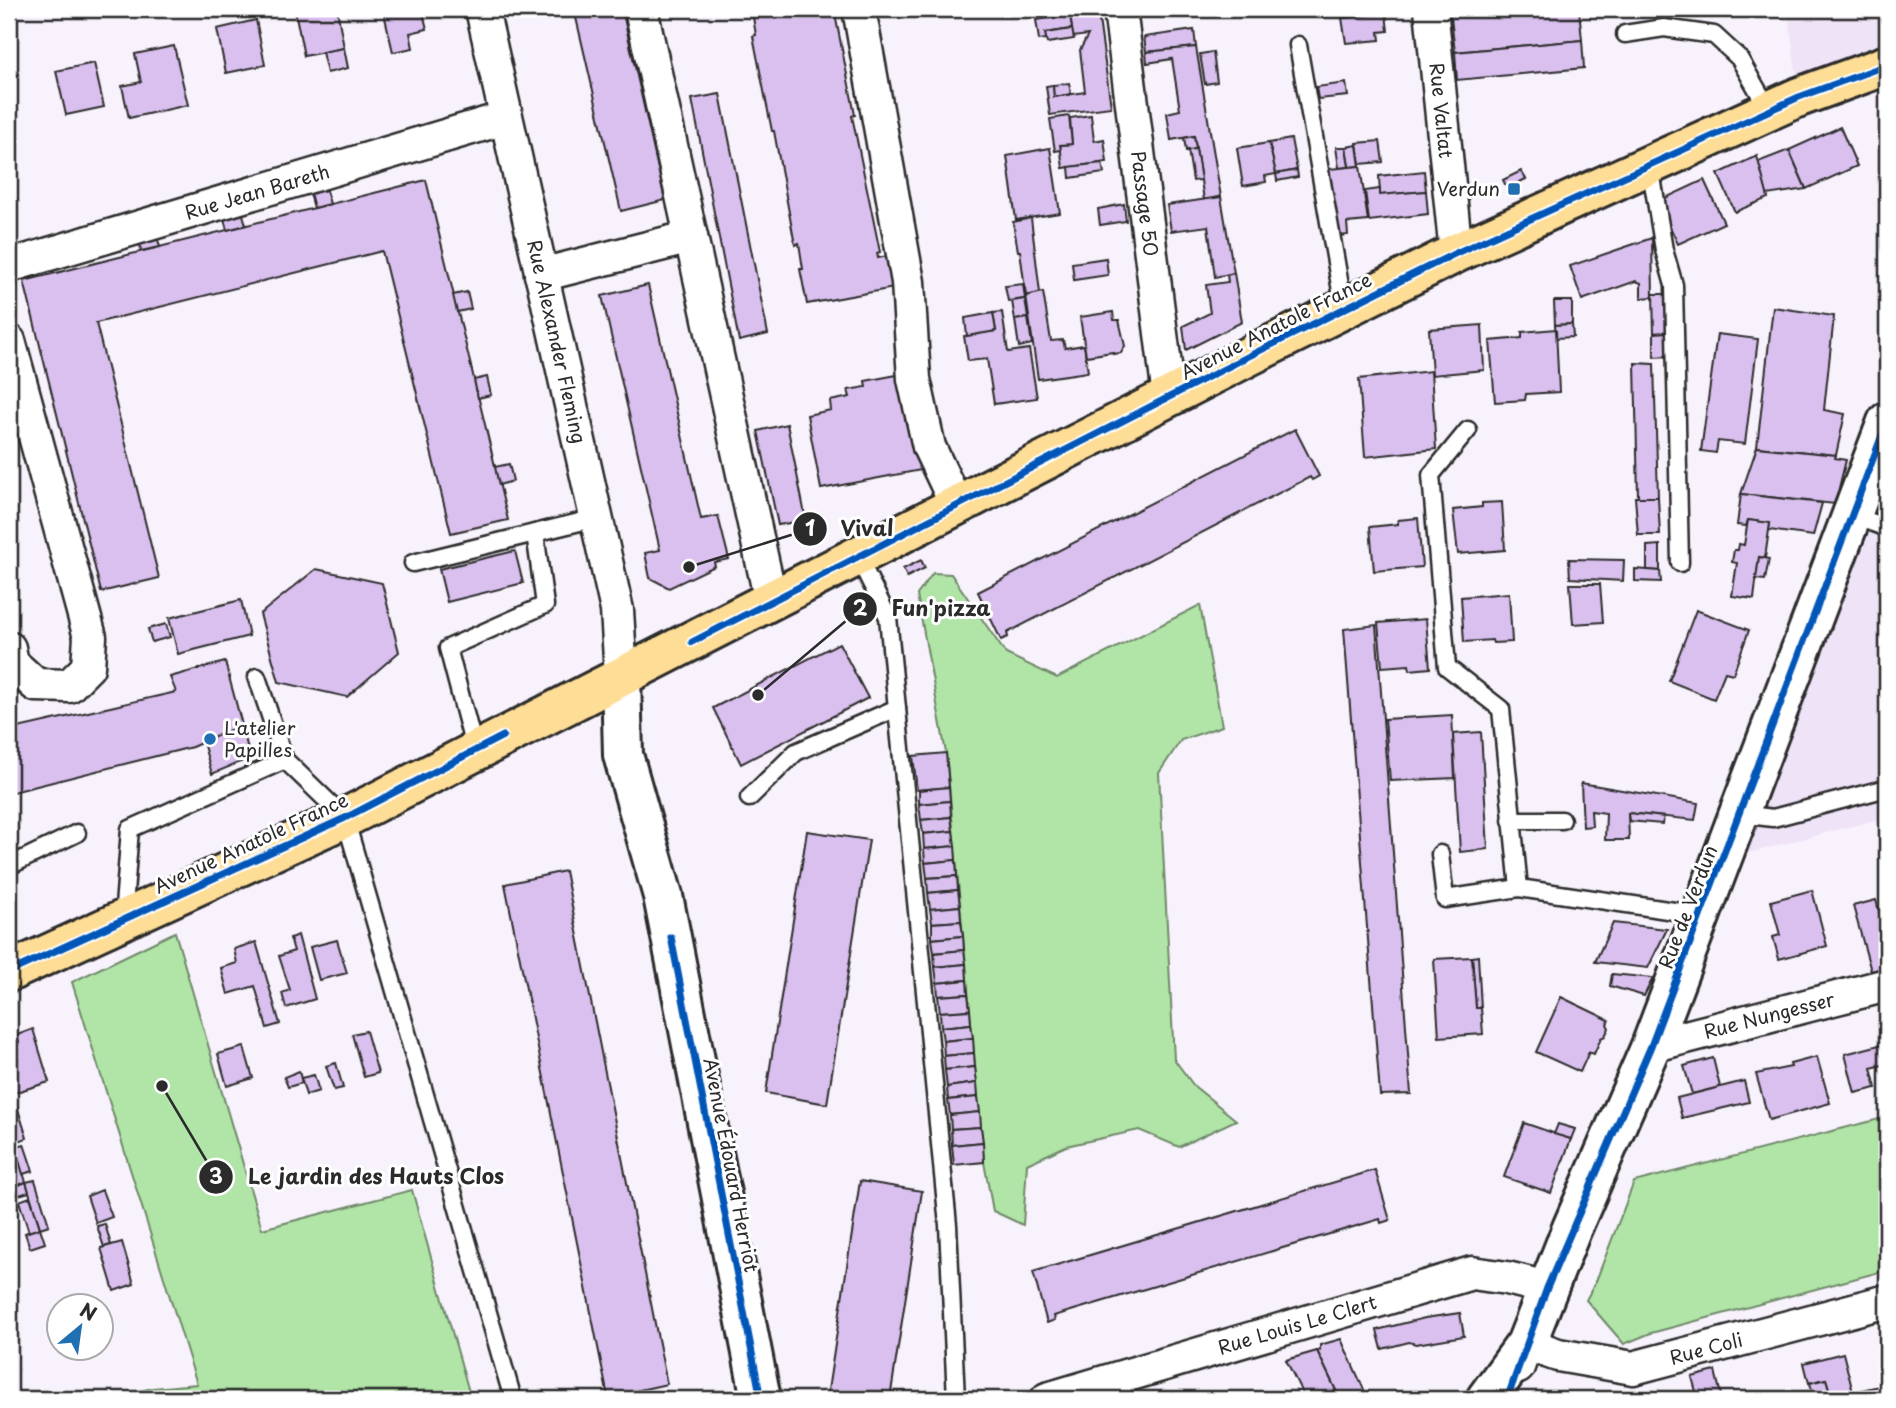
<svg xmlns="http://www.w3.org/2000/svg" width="1896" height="1408" font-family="'Playpen Sans',sans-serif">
<rect width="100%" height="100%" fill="#f8f2fc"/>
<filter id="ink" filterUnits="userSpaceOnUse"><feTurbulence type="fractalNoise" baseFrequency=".0143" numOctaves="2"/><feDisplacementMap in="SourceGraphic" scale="14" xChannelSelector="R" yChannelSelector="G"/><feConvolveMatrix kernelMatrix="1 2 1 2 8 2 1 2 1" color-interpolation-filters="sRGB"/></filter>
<g filter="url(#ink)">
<g fill="#efe3f8">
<polygon points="1788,9 1887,9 1887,61 1799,98"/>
<polygon points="1887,416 1887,817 1729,858"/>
</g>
<g fill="#b1e5a7" stroke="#6e8869" stroke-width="2">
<polygon points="933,573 951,574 1006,654 1057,678 1200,605 1222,726 1181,740 1159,773 1174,1059 1194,1086 1236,1120 1179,1147 1139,1130 1066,1146 1027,1164 1023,1225 993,1211 984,1162 946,753 917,595"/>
<polygon points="175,932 262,1229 412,1190 471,1399 104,1399 153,1388 197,1384 72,982"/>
<polygon points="1887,1117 1887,1270 1651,1333 1624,1344 1586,1300 1596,1281 1634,1182"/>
</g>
<g fill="#dac0ef" stroke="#2b2b2b" stroke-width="2">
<polygon points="303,9 337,9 344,48 304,56 295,11"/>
<polygon points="383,9 422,9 427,29 410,33 413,48 393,52"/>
<polygon points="574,9 622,9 665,200 621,211"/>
<polygon points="743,9 834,9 855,115 852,116 880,252 877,253 878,258 888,256 894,288 807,304 800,269 803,269 799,243 795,245 774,131 772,131 753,36 756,35 752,11 744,13"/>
<polygon points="1450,9 1579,9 1582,40 1455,52"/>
<polygon points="1098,12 1111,107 1050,115 1046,86 1053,85 1054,97 1085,92 1080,50 1088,35 1073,37 1070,15"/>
<polygon points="1386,13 1388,31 1379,32 1380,40 1346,43 1342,18"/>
<polygon points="1070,15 1072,29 1045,33 1047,39 1039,40 1036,20"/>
<polygon points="256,20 265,65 226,73 217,29"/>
<polygon points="1072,29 1074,39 1047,43 1045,33"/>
<polygon points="1194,30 1196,47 1146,52 1144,37"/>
<polygon points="1582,40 1584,68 1457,80 1455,52"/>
<polygon points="174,46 188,105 129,118 122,86 141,82 135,54"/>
<polygon points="1196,47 1221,197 1204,200 1194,136 1171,140 1167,113 1180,110 1172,59 1147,63 1146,52"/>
<polygon points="344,48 348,68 327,73 322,52"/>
<polygon points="1213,52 1217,82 1205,84 1200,54"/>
<polygon points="94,63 104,107 66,115 56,71"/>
<polygon points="1069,83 1071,94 1054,97 1053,85"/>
<polygon points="1346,83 1348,96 1318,99 1316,87"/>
<polygon points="720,94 768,334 739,341 692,99"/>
<polygon points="1091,115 1094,141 1104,139 1107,162 1063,168 1060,145 1072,144 1070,118"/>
<polygon points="1069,116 1072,144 1060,145 1061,150 1055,151 1050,119"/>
<polygon points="1840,127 1857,166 1806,189 1789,150"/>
<polygon points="1194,136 1196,149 1186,151 1184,138"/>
<polygon points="1291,139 1297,170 1276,174 1269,143"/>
<polygon points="1380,141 1383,162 1360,164 1357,143"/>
<polygon points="1269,143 1276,174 1265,176 1266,182 1243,186 1237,148"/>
<polygon points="1357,145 1360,166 1349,167 1346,147"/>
<polygon points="1336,147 1346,147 1349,167 1339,168"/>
<polygon points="1050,148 1060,213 1016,220 1007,156"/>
<polygon points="1196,149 1201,180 1193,181 1188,150"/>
<polygon points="1789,150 1806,189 1767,195 1758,162"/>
<polygon points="1757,156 1768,198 1735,212 1718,174"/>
<polygon points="1102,163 1104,173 1070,178 1069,167"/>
<polygon points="1360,166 1368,221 1347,223 1348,235 1340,236 1329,169"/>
<polygon points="1297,170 1298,177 1277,181 1276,174"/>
<polygon points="1424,171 1426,191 1380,195 1379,176"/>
<polygon points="1521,171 1526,179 1507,188 1503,180"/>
<polygon points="426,180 508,520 451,533 382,251 96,323 159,578 101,592 24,281"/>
<polygon points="1704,180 1724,223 1678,244 1662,210 1661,200"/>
<polygon points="1380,189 1380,195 1426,191 1428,214 1369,221 1365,191"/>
<polygon points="326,190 330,204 314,208 310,193"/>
<polygon points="1221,197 1234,273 1215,277 1208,226 1171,231 1167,205"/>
<polygon points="1124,204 1126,221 1100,225 1098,209"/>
<polygon points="242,211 246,225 227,230 223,215"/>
<polygon points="1031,218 1040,293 1026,296 1020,251 1018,251 1013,222"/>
<polygon points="156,233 160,247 141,251 139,237"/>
<polygon points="1652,238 1653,297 1641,298 1641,283 1636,281 1582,300 1570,266"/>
<polygon points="1106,258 1108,275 1074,280 1072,263"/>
<polygon points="1234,273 1242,322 1186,350 1183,326 1210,313 1206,285 1228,282 1227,275"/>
<polygon points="1023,284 1025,299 1008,301 1005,286"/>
<polygon points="648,285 701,519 718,516 729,559 714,562 715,566 669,588 650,578 645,553 660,550 602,296"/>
<polygon points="467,292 471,309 457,312 453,295"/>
<polygon points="1043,292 1051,341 1063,340 1065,348 1084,345 1088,372 1038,379 1026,296"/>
<polygon points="1653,294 1667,294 1668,332 1654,333"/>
<polygon points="1025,299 1028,318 1015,320 1012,301"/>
<polygon points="1554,301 1572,301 1572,324 1555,325"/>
<polygon points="1773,307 1834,316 1824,410 1845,414 1836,455 1757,447"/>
<polygon points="1002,312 1008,352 1029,349 1037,398 994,404 987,359 968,361 964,336 996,331 993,313"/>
<polygon points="1113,312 1114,320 1119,320 1125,346 1121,353 1113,354 1113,352 1086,356 1080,317"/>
<polygon points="993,313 996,331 967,336 965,318"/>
<polygon points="1028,318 1032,344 1019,347 1015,320"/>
<polygon points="1572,324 1573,337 1556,338 1555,325"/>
<polygon points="1482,325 1484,370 1432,375 1429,329"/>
<polygon points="1556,329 1559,392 1526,394 1525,400 1495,402 1490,341 1522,338 1522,332"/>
<polygon points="1668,332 1669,356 1654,357 1654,333"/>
<polygon points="1717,334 1758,339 1745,444 1718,441 1716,453 1701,451"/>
<polygon points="1635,363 1654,364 1658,497 1638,497"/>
<polygon points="1431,371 1436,449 1365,457 1359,379"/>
<polygon points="902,374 921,470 821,489 807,415 831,410 830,401 850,397 848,390 866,387 865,381"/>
<polygon points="487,377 491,395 478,398 474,380"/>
<polygon points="787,424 806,520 778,525 758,431"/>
<polygon points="1295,429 1319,476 1312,480 1310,477 1007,633 1008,637 1001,640 978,592"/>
<polygon points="1757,447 1836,455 1835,458 1846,460 1835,504 1741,494"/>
<polygon points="509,464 513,481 499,485 495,467"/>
<polygon points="1741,494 1822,503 1813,536 1769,530 1770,523 1748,520 1746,526 1737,525"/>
<polygon points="1635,497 1658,497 1660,535 1638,535"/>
<polygon points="1502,502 1505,550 1458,554 1453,510 1482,507 1482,503"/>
<polygon points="1418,518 1422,567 1374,571 1370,527 1398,524 1398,520"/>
<polygon points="1748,520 1770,523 1765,558 1759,557 1754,599 1732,596 1737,563 1732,562 1734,550 1738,550 1739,544 1744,545"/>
<polygon points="1660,545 1660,571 1647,570 1647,546"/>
<polygon points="515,551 523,583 447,602 439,569"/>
<polygon points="1759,557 1769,559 1765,580 1756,579"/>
<polygon points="1569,559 1624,560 1623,581 1570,578"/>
<polygon points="921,560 925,568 907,577 903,569"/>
<polygon points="316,569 382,583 399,652 347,697 279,682 260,614"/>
<polygon points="1635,569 1660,571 1661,582 1635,581"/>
<polygon points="1570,584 1600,584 1603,622 1573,624"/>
<polygon points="1509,593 1512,642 1493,643 1492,640 1464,642 1461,597"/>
<polygon points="241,600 249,636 178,654 169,618"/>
<polygon points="1696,610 1749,630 1733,674 1725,672 1714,699 1669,681"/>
<polygon points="1426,619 1430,668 1410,670 1409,665 1382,667 1378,623"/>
<polygon points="166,624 170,637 152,642 148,629"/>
<polygon points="1376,625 1411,1094 1380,1095 1344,629"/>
<polygon points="839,643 868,698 741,764 713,708"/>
<polygon points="225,662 242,725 192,747 9,793 9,730 176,692 170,677"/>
<polygon points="1452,715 1455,778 1390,781 1385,719"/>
<polygon points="242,725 250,758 212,774 203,742"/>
<polygon points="1481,732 1488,849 1460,852 1453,734"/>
<polygon points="946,753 949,787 917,790 913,756"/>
<polygon points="1581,783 1698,803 1695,820 1628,813 1629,840 1605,840 1606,813 1591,811 1592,826 1583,827"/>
<polygon points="949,787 950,801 919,804 919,790"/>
<polygon points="950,801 951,817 921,820 919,804"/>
<polygon points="1628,813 1664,817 1662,824 1629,821"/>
<polygon points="951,817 953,831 923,834 921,820"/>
<polygon points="807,831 869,840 827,1104 766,1093"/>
<polygon points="953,831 955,846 924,849 923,834"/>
<polygon points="955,846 956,860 925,863 924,849"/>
<polygon points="956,860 957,876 927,878 925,863"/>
<polygon points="565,871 667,1384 608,1397 505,884"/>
<polygon points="957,876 958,890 928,893 927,878"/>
<polygon points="958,890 960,906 930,909 928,893"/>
<polygon points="1812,890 1827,946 1779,959 1773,937 1780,935 1771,901"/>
<polygon points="1876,900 1887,940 1887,967 1871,971 1853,906"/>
<polygon points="960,906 961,921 932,923 930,909"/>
<polygon points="961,921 963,936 932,939 932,923"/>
<polygon points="1613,923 1667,929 1648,968 1595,962"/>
<polygon points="298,935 315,999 286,1008 282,993 290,990 279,956 294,951 290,938"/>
<polygon points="963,936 964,950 934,953 932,939"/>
<polygon points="337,940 347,973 319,980 310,947"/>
<polygon points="256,942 280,1024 267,1028 255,986 228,994 221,968 237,963 234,949"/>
<polygon points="964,950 966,964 935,967 934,953"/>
<polygon points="1478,956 1481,1008 1476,1008 1472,957"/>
<polygon points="1472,957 1476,1008 1481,1008 1483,1034 1439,1037 1434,959"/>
<polygon points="966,964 967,980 937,983 935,967"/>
<polygon points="1612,974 1653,978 1644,996 1610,986"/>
<polygon points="967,980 968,994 938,996 937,983"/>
<polygon points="968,994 970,1010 940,1012 938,996"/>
<polygon points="1561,997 1609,1020 1607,1024 1609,1028 1605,1036 1601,1038 1594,1054 1589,1052 1580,1072 1536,1052"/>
<polygon points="970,1010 971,1024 941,1027 940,1012"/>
<polygon points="971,1024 973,1038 943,1041 941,1027"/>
<polygon points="33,1029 49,1082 13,1093 27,1138 13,1143 9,1127 9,1046 19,1042 17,1035"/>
<polygon points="366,1031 378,1073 364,1077 352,1034"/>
<polygon points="973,1038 974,1053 944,1056 943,1041"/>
<polygon points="1887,1043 1887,1064 1871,1068 1876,1088 1855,1093 1845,1054"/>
<polygon points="244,1047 253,1078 227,1086 218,1054"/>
<polygon points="974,1053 975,1067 945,1070 944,1056"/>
<polygon points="1817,1057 1830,1103 1769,1120 1756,1074 1791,1067 1790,1064"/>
<polygon points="1713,1058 1720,1087 1692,1094 1684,1066"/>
<polygon points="336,1063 343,1088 334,1090 326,1066"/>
<polygon points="975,1067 977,1083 947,1087 945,1070"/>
<polygon points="299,1071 302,1083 288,1087 284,1077"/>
<polygon points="314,1075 319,1091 306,1095 301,1078"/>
<polygon points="1744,1081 1749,1102 1682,1118 1677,1098"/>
<polygon points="977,1083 978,1097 948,1100 947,1087"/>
<polygon points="978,1097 980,1112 950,1115 948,1100"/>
<polygon points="980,1112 981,1127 951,1129 950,1115"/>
<polygon points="1524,1123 1571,1139 1551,1193 1504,1177"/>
<polygon points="1558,1124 1575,1129 1571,1139 1554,1134"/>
<polygon points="981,1127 983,1142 952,1145 951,1129"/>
<polygon points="983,1142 984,1162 954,1165 952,1145"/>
<polygon points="14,1144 26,1182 9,1189 9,1145"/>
<polygon points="24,1144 33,1171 23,1174 15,1147"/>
<polygon points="1375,1170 1390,1220 1381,1223 1380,1219 1054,1316 1055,1320 1047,1323 1033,1272"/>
<polygon points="35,1180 49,1225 40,1228 26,1182"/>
<polygon points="860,1181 922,1191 890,1399 827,1397"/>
<polygon points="26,1182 29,1192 9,1198 9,1189"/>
<polygon points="102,1190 112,1217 96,1223 87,1196"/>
<polygon points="30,1197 40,1228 29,1232 19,1201"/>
<polygon points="105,1224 111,1245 104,1247 97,1226"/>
<polygon points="40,1228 45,1243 30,1248 25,1233"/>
<polygon points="122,1242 134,1284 114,1291 101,1248"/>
<polygon points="1460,1313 1464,1336 1416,1344 1409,1342 1382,1349 1377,1330 1425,1318"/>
<polygon points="1341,1339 1365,1392 1351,1399 1340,1399 1317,1351 1320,1350 1320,1345"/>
<polygon points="1317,1351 1340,1399 1305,1399 1286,1360"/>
<polygon points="1843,1353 1853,1392 1857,1391 1859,1399 1832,1399 1826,1379 1809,1383 1804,1363"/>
<polygon points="1715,1371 1722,1399 1698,1399 1692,1377"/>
<polygon points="1826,1379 1832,1399 1814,1399 1810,1383"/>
<polygon points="1884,1385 1887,1399 1859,1399 1857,1391"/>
</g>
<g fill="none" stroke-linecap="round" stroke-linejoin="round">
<g stroke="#2b2b2b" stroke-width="21">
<g id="lane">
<polyline points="1625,34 1664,28 1714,35 1739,58 1769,110"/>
<polyline points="1298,45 1344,308"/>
<polyline points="1650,165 1664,250 1674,285 1680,563"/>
<polyline points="1468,430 1431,475 1447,667 1501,709 1519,888"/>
<polyline points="1852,515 1887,528"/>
<polyline points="858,557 888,617 948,1225 956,1399"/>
<polyline points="413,563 596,518"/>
<polyline points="257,677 285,760 345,818 513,1399"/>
<polyline points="475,751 448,648 545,605 535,533"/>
<polyline points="749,798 796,752 897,708"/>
<polyline points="1740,814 1773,818 1887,788"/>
<polyline points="1511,820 1562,820"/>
<polyline points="1440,854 1445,899 1519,888 1701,915"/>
<polyline points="9,866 77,833"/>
<polyline points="123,919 130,829 285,760"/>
</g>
</g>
<g stroke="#2b2b2b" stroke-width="37">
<g id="street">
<path id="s1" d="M482 9 617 610 621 676"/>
<polyline points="641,9 771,601"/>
<polyline points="859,9 908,282 914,379 929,447 957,506"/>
<path id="s2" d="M1120 9 1169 397"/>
<path id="s3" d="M1431 9 1456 253"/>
<path id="s4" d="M9 266 505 118"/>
<polyline points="541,275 691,237"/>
<polyline points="9,341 90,637 88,667 69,686 36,685 12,663 9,648"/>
<path id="s5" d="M1651 1046 1887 985"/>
<path id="s6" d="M1518 1367 1526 1344 1558 1355 1633 1368 1887 1301"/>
<path id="s7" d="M1047 1399 1472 1273 1507 1278 1547 1288"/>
</g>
</g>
<g stroke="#2b2b2b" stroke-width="44">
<g id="secondary">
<polyline points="621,676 623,755 663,896 761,1399"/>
<polyline points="1486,1399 1526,1344 1572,1228 1651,1046 1887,422"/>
</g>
</g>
<g stroke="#2b2b2b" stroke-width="44">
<polyline id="primary" points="9,972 345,818 1251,355 1456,253 1799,97 1887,65"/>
</g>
<use href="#lane" stroke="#fff" stroke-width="16"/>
<use href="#street" stroke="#fff" stroke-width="32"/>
<use href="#secondary" stroke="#fff" stroke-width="38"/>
<use href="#primary" stroke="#fedd96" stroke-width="38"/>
<g stroke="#fff" stroke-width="11">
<g id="cycleway">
<polyline points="692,642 1251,355 1456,253 1799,97 1887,65"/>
<polyline points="671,937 761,1399"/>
<polyline points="9,972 345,818 503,736"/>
<polyline points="1507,1399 1547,1288 1651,1046 1887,422"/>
</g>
</g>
<use href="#cycleway" stroke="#0057b8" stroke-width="7"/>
</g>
</g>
<g fill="#1f6fb2" stroke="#fff" stroke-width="2.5">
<rect x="1507" y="182" width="14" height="14" rx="3.5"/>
<circle cx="210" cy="739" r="7"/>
</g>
<g text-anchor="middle" stroke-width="6" stroke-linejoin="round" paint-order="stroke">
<g font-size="19" fill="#2b2b2b" stroke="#fff">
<text dy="7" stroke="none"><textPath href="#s3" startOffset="102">Rue Valtat</textPath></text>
<text dy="7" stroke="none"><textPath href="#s4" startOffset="259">Rue Jean Bareth</textPath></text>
<text dy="7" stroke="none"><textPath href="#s2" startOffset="196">Passage 50</textPath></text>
<text transform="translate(1276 326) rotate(-27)" y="7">Avenue Anatole France</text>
<text dy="7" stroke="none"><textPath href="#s1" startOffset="341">Rue Alexander Fleming</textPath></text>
<text transform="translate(251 843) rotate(-25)" y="7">Avenue Anatole France</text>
<text transform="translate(1688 907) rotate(-69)" y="7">Rue de Verdun</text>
<text dy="7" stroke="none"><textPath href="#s5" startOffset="122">Rue Nungesser</textPath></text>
<text transform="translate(731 1165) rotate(79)" y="7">Avenue Édouard Herriot</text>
<text dy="7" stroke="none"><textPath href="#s7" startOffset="261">Rue Louis Le Clert</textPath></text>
<text dy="7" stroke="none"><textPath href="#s6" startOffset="210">Rue Coli</textPath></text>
</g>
<g font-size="19" fill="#2b2b2b" stroke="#fff" text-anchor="end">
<text x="1500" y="196">Verdun</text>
<text x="224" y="735" text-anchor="start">L'atelier<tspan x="224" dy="22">Papilles</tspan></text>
</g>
</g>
<path fill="none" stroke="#2b2b2b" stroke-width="2.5" d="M689 567L810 529M758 695L860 609M162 1086L216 1177"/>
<g fill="#2b2b2b" stroke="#fff" stroke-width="2.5">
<circle cx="689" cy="567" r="7"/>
<circle cx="758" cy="695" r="7"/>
<circle cx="162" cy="1086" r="7"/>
<circle cx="810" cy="529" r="18"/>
<circle cx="860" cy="609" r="18"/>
<circle cx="216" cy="1177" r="18"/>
</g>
<g font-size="21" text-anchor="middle" font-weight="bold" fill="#fff">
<text x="810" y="536">1</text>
<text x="860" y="616">2</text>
<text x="216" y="1184">3</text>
</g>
<g font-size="21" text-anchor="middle" font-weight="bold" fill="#2b2b2b" stroke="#fff" stroke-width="6" stroke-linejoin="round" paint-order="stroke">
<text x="867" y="536">Vival</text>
<text x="941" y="616">Fun'pizza</text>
<text x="376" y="1184">Le jardin des Hauts Clos</text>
</g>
<rect width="1896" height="1408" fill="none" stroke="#fff" stroke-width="35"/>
<rect x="18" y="18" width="1861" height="1373" fill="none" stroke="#2b2b2b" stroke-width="2.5" filter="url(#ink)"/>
<g transform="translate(80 1327) rotate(29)"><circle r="33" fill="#ffffff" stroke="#aaaaaa" stroke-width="2"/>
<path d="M0-5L12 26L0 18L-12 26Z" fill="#1f6fb2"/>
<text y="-10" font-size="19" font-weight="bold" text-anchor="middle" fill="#2b2b2b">N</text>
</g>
</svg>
